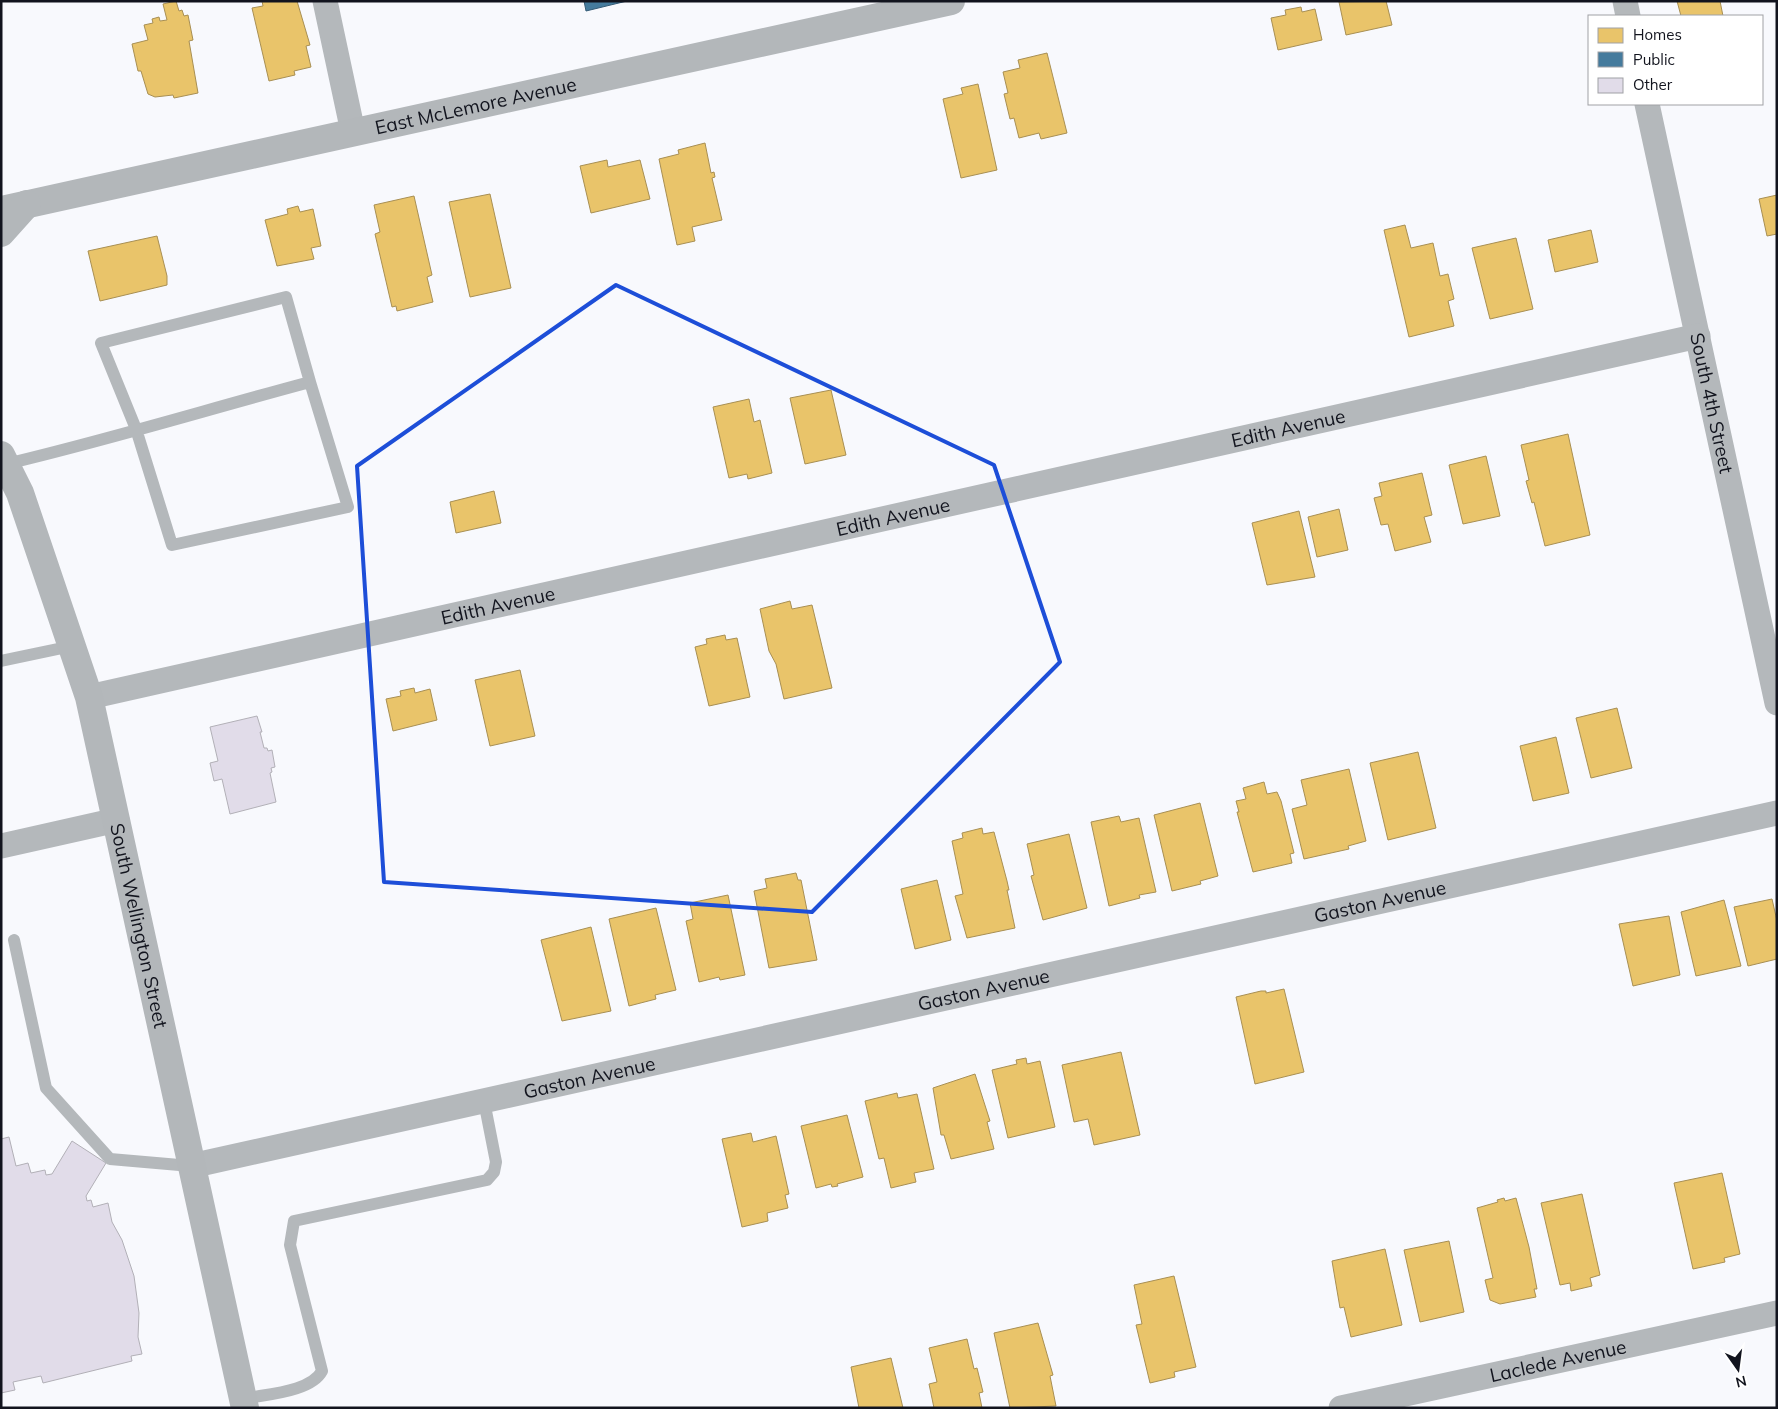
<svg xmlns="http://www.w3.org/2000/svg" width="1778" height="1409" font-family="Mulish,sans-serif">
<rect width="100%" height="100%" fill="#f8f9fd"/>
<g fill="#e9c46a" stroke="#a88f53">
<polygon points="176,1 179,11 182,10 184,16 188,15 193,40 189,41 198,93 174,98 173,95 155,97 148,94 141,71 138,71 132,44 148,40 144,25 153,23 152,19 159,17 160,21 167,20 163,4"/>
<polygon points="262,1 297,1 310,45 306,46 311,67 294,71 295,75 269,81 252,8 263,6"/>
<polygon points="1386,1 1392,25 1346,35 1339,2"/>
<polygon points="1677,1 1720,1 1723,16 1681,16"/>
<polygon points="1301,7 1302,12 1315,9 1322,40 1278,50 1271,18 1286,15 1285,10"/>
<polygon points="1047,53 1067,133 1041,139 1039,133 1019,138 1014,118 1010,119 1004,94 1008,93 1003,72 1020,68 1018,60"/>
<polygon points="978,84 997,170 961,178 943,99 963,94 961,88"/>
<polygon points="705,143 711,173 714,172 715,177 712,178 722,220 692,227 695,241 677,245 659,159 679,154 678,150"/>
<polygon points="607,160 608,167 640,160 650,199 591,213 580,166"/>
<polygon points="490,194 511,288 470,297 449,202"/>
<polygon points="1777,195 1777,234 1767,236 1759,199"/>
<polygon points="414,196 432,275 427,277 433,302 397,311 396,306 392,307 375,234 380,232 374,205"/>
<polygon points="298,206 300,212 313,209 321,246 311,248 314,259 277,266 265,220 288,214 287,209"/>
<polygon points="1405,225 1411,248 1433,243 1440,276 1448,274 1454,299 1448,301 1454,326 1409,337 1384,230"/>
<polygon points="1591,230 1598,262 1555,272 1548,240"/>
<polygon points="157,236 167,276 167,285 100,301 88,251"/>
<polygon points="1516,238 1533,309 1490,319 1472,248"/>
<polygon points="831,390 846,455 805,464 790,398"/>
<polygon points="749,399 754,422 760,420 772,473 748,479 747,474 729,478 713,407"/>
<polygon points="1568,434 1590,535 1545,546 1534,502 1532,503 1526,481 1529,480 1521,445"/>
<polygon points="1486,456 1500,516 1463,524 1449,465"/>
<polygon points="1422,473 1432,515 1424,517 1431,542 1395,551 1388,524 1381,525 1374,498 1382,496 1379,483"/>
<polygon points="494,491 501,523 456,533 450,502"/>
<polygon points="1339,509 1348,550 1317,557 1308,517"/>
<polygon points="1299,511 1315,577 1267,585 1252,523"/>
<polygon points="790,601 792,609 812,605 832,688 784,699 776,664 769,651 760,609"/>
<polygon points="725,635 726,640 737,638 750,697 709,706 695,647 707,644 706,639"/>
<polygon points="520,670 535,736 490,746 475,680"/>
<polygon points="414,688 415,693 430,689 437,720 393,731 386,699 401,696 400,691"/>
<polygon points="1617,708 1632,768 1591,778 1576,718"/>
<polygon points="1556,737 1569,793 1533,801 1520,746"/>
<polygon points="1418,752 1436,828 1388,840 1370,763"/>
<polygon points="1349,769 1366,841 1348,846 1349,849 1304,859 1292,809 1307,805 1301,780"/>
<polygon points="1264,782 1267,794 1277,792 1281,801 1294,853 1290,854 1292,863 1253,872 1237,812 1239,812 1236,801 1246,799 1243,788"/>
<polygon points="1200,803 1218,876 1200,881 1201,884 1172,891 1154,815"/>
<polygon points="1119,816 1121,822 1139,818 1156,892 1139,895 1140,898 1109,906 1091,822"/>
<polygon points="982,828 983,834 994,832 1007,881 1009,890 1007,890 1015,928 967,938 955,896 963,894 952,841 963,838 962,833"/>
<polygon points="1069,834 1087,908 1043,920 1031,876 1034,875 1027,844"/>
<polygon points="796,873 798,880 801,880 817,960 769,968 754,891 767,888 765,879"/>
<polygon points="937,880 951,940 915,949 901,889"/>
<polygon points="728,895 745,975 720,980 719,977 699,982 686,921 693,919 690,903"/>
<polygon points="1772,899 1777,921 1777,959 1748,966 1734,907"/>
<polygon points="1724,900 1741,966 1696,976 1681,912"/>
<polygon points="656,908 676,990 655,995 656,999 629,1006 609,919"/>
<polygon points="1669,916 1680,975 1633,986 1619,924"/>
<polygon points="591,927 611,1011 562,1021 541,940"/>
<polygon points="1284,989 1304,1072 1255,1084 1236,997 1261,991 1266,991 1266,993"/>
<polygon points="1121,1052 1140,1135 1094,1145 1088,1119 1074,1122 1062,1065"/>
<polygon points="1026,1058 1027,1064 1040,1061 1055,1127 1008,1138 992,1070 1017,1064 1016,1060"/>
<polygon points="975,1074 990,1121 987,1122 994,1149 951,1159 944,1135 941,1135 933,1088"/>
<polygon points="897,1093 898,1098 917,1094 934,1169 914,1173 916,1182 891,1188 884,1158 879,1159 865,1101"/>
<polygon points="847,1115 863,1177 837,1184 838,1186 832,1187 831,1184 816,1188 801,1126"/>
<polygon points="751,1133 753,1142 776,1136 789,1194 785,1195 788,1208 767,1213 768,1221 742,1227 722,1139"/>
<polygon points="1722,1173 1740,1254 1724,1258 1725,1262 1693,1269 1674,1183"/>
<polygon points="1582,1194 1600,1275 1590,1278 1592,1286 1571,1291 1570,1283 1560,1285 1541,1203"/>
<polygon points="1504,1198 1505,1201 1516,1198 1529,1247 1537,1289 1534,1289 1536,1297 1500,1304 1490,1300 1485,1280 1493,1278 1477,1208 1498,1202 1497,1200"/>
<polygon points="1449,1241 1464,1312 1420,1322 1404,1250"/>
<polygon points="1385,1249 1402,1325 1351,1337 1344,1307 1340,1308 1332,1261"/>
<polygon points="1174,1276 1196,1367 1174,1372 1175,1377 1150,1383 1136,1325 1142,1324 1134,1285"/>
<polygon points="1038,1323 1053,1375 1050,1376 1056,1406 1010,1408 994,1333"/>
<polygon points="967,1339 974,1369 977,1368 983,1392 979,1393 982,1408 934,1408 929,1384 937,1382 929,1348"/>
<polygon points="891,1358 903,1408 859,1408 851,1367"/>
</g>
<polygon fill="#457b9d" stroke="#365c77" points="584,1 627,1 586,11"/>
<g fill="#e1dce9" stroke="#b2b0b7">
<polygon points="257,716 262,732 260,732 264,748 267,748 268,751 272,750 275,767 271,768 272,772 270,773 276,802 230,814 222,779 214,781 210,763 218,761 210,727"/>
<polygon points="9,1137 16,1166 28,1163 31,1173 45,1170 46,1175 52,1174 72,1141 106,1163 86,1196 87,1201 91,1200 93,1207 108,1203 112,1222 122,1240 134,1276 139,1313 138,1337 142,1354 131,1356 132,1361 43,1383 41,1376 13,1382 15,1390 1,1393 1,1139"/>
</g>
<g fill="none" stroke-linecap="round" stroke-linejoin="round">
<g stroke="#b4b8bb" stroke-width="12">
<path d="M6 464C108 440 209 409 310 382L348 507 172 545 136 429 101 343 286 297 310 382"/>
<polyline points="1,661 72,646"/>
<polyline points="14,940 46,1088 110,1159 191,1166"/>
<path d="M243 1399C266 1394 311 1392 322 1371L290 1245 294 1221 487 1180 494 1172 496 1162 484 1101"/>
</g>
<g stroke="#b4b8bb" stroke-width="25">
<polyline points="325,1 353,132"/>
<polyline points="1625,1 1628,16"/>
<path id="s1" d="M1647 104 1777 703"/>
<path id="s2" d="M89 697 1698 336"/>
<polyline points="1,846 117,820"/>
<path id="s3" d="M191 1166 1777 813"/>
<path id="s4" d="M1341 1408 1777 1313"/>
</g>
<g stroke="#b3b7ba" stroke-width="28">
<path id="s5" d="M1 210 951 1"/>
<polyline points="1,233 27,204"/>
<path id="s6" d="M1 455 20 493 89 697 245 1408"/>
</g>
</g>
<path fill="none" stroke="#1d4ed8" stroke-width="4" stroke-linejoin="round" d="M616 285 994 465 1060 662 812 912 384 882 357 466Z"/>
<g text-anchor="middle" stroke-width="5" stroke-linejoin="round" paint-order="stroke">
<g font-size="19" fill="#12141e" stroke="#fff">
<text dy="7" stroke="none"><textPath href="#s5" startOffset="486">East McLemore Avenue</textPath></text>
<text dy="7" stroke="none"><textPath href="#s1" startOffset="306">South 4th Street</textPath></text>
<text dy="7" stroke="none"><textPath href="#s2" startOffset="1229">Edith Avenue</textPath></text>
<text dy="7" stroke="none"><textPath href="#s2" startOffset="824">Edith Avenue</textPath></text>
<text dy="7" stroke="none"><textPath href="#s2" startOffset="419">Edith Avenue</textPath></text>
<text dy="7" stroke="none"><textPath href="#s3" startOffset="1218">Gaston Avenue</textPath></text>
<text dy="7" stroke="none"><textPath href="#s6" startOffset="492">South Wellington Street</textPath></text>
<text dy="7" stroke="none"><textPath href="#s3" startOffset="812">Gaston Avenue</textPath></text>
<text dy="7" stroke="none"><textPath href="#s3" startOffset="408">Gaston Avenue</textPath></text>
<text dy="7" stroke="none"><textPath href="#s4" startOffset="222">Laclede Avenue</textPath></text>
</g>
</g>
<rect width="1778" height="1409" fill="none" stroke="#12141e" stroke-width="5"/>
<rect x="1588" y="15" width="175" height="90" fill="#ffffff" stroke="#a0a1a5"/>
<rect x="1598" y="28" width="25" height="15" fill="#e9c46a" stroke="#a0a1a5"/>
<text x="1633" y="40" font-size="15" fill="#12141e">Homes</text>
<rect x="1598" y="52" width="25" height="15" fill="#457b9d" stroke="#a0a1a5"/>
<text x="1633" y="65" font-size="15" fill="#12141e">Public</text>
<rect x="1598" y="78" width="25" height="15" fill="#e1dce9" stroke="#a0a1a5"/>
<text x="1633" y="90" font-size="15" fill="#12141e">Other</text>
<g transform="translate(1738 1369) rotate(166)" stroke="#ffffff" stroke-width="4" paint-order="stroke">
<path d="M0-4L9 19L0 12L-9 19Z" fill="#12141e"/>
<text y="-8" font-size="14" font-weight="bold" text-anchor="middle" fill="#12141e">N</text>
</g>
</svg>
